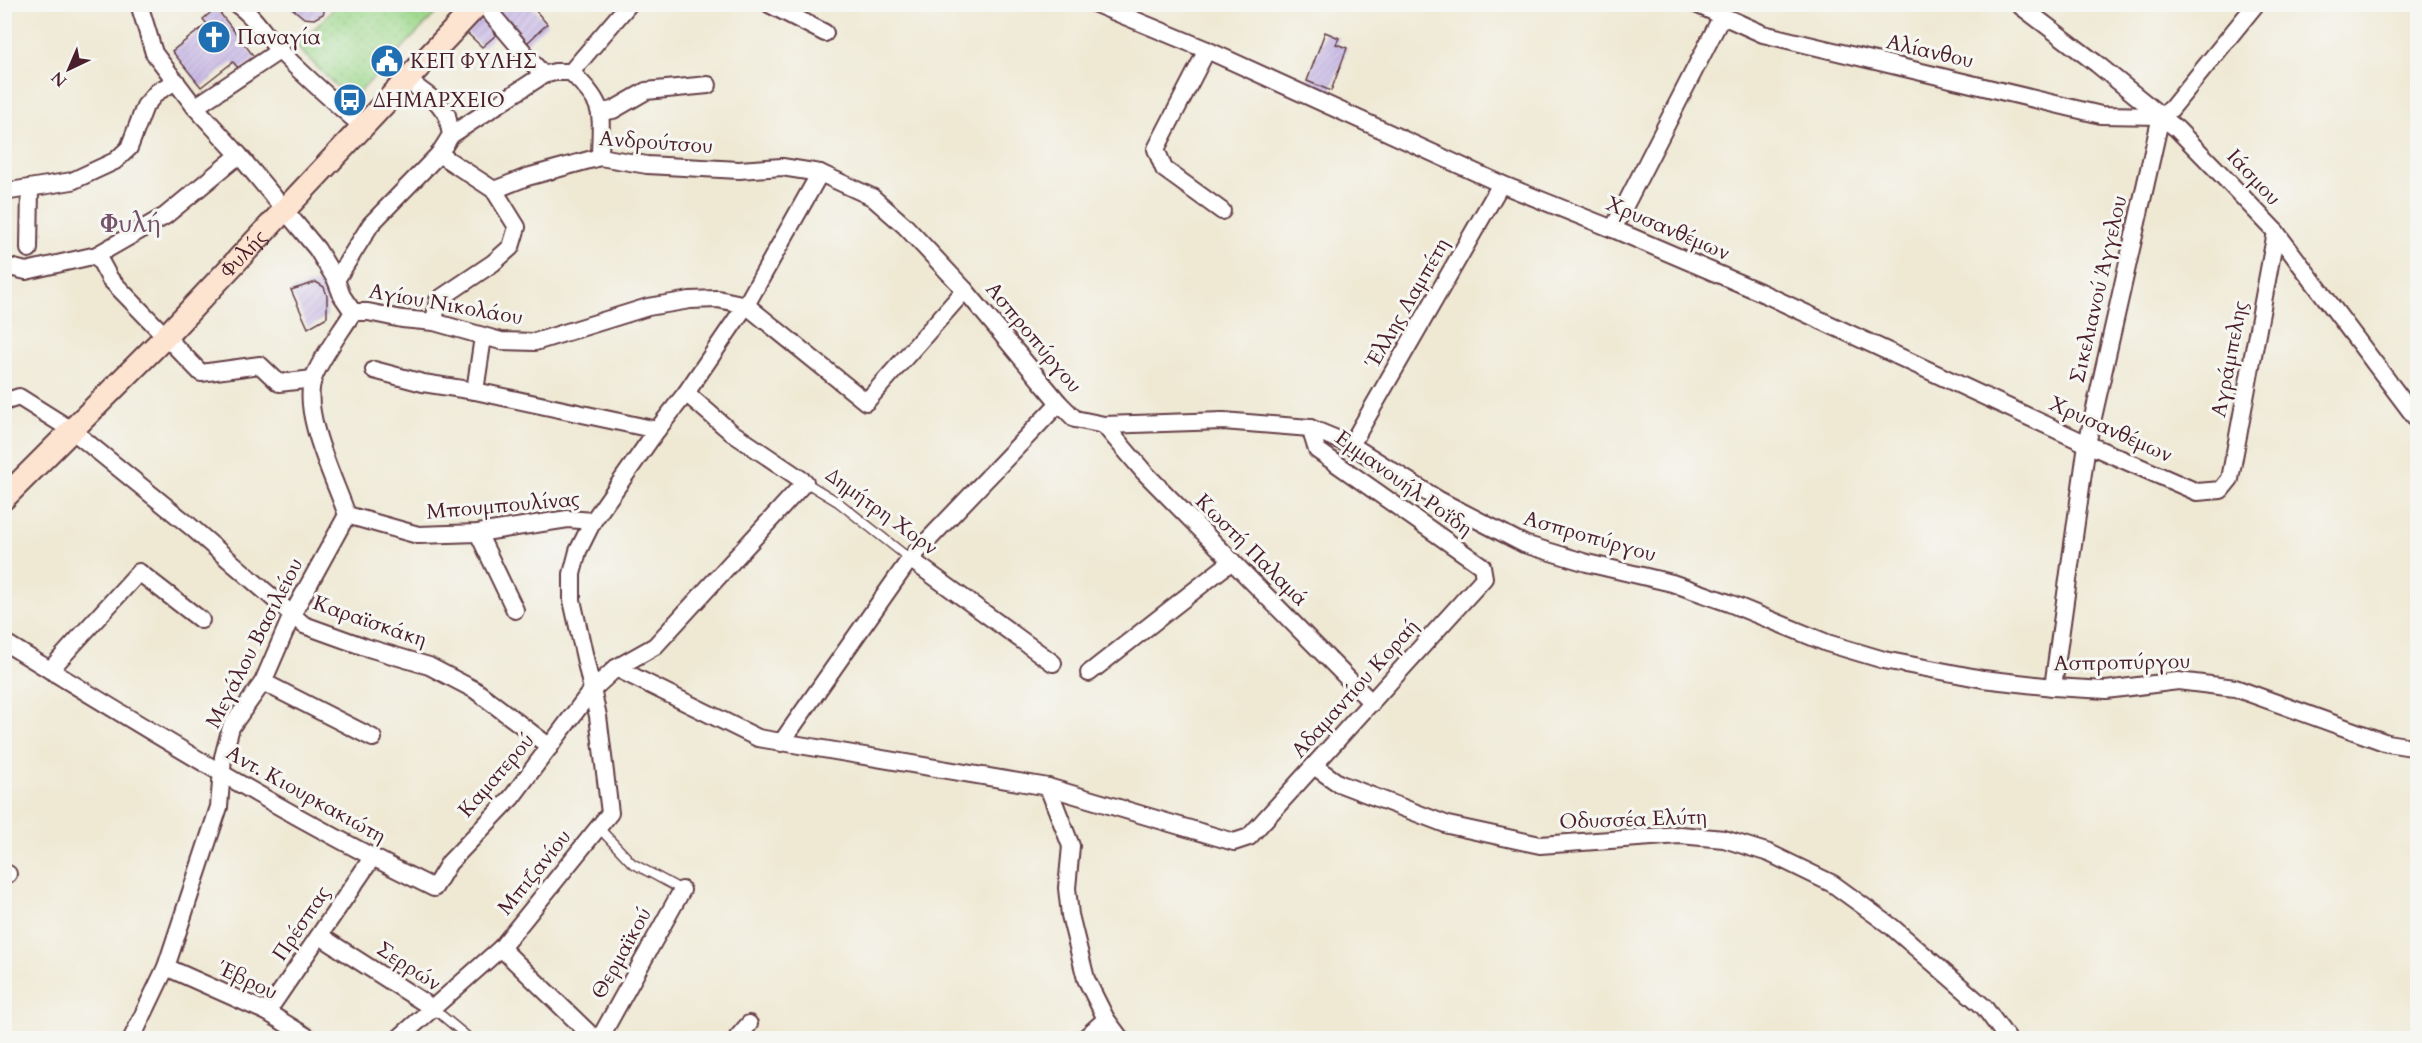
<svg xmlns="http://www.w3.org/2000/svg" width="2422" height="1043" font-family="Cardo,serif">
<defs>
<pattern id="park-dots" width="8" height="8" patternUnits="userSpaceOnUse" patternTransform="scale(1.5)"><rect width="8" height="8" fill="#9dd88c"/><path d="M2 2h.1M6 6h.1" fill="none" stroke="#89b979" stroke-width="1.8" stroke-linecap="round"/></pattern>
<pattern id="building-hatch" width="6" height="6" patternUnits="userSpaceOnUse" patternTransform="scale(1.5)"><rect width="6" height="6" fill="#c7b7e6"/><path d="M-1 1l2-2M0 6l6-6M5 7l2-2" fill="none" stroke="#ac9dc5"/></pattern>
</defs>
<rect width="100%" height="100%" fill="#f6f6f2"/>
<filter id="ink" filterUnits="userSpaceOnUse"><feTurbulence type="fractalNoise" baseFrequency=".0167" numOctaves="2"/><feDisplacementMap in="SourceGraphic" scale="12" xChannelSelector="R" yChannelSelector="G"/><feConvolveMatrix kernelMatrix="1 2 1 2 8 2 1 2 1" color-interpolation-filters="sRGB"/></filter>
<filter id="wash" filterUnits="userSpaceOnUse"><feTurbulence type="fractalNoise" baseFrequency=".008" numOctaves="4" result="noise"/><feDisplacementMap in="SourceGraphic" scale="24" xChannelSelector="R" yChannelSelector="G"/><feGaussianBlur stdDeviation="1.35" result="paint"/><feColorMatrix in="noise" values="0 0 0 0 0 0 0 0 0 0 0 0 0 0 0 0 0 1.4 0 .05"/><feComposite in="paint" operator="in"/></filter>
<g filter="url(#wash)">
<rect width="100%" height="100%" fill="#efe9d4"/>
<polygon fill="url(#park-dots)" stroke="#747c5c" stroke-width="1.5" points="338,4 444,4 444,5 351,101 297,47"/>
<g id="blocks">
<g fill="url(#building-hatch)">
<polygon points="287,4 327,4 323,14 314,19 304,18"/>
<polygon points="491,5 531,5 547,24 525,45"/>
<polygon points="216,8 256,59 240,70 233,62 201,87 172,51 207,24 203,19"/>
<polygon points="484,14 496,35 482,47 466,32"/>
<polygon points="1325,32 1339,38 1336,44 1347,48 1331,91 1307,81"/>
<polygon points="316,282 324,287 327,296 327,317 308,328 291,290"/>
</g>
</g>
</g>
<g filter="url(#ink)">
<use href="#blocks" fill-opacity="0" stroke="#633d44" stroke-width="1.5"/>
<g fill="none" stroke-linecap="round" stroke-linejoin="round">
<g stroke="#633d44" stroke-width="11">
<g id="lane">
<polyline points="805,482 838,502 910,559"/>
<polyline points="599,828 632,863 682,890"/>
<polyline points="434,1009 469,1038"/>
</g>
</g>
<g stroke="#633d44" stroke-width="20">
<g id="street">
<polyline points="139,4 154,53 195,107 239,155 317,249 336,280 342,296 353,312 368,312 402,319 434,322 501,341 535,342 648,307 690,300 718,299 746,305 866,402 965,290"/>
<path d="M236 4C255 16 264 35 280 51 306 78 334 102 362 126"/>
<path d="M483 4 543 75 555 72H571C606 107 601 109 600 157"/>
<polyline points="769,4 825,33"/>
<polyline points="1096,4 1207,50 1501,184 1613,229 1760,292 2087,444 2197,492 2221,490 2230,479 2276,232"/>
<polyline points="1696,4 1763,34 2101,115 2161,116"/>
<polyline points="2018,4 2097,64 2177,129 2216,169 2276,232 2418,421"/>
<polyline points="1207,50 1156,149 1164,169 1222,211"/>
<polyline points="571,72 629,4"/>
<polyline points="195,107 279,51"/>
<polyline points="601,112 613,110 646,91 708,85"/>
<polyline points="2161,116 2171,109 2256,4"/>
<polyline points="451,135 543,75"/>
<polyline points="494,190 527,177 600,157 647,165 739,170 782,167 820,173 872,197 905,226 965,290 1059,403 1075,419 1104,425 1223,421 1310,428 1351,445 1439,500 1524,544 1587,563 1672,583 1729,603 1827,643 1884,660 1983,679 2053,687 2106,690 2178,681 2235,688 2387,743 2418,748"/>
<polyline points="4,192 72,181 115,161 129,148 145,106 157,92 176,81"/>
<polyline points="1613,229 1722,16"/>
<polyline points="29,249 30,188"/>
<polyline points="97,255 110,279 201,373 260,365 279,383 313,379"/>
<polyline points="4,273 10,267 26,271 97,255 165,216 239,155"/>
<polyline points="336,280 371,224 439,154 451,135 447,115 438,103 407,80"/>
<polyline points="434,322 438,300 493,263 511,247 517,227 494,190 439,154"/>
<polyline points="374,370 423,383 475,391 657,430"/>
<polyline points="475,391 483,337"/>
<polyline points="4,402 19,397 73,431 190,526 304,625 365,647 429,666 475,690 550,747"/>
<polyline points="1104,425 1144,472 1372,703"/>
<polyline points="1351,445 1501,184"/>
<polyline points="347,515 418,535 478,533 568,519 593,521"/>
<polyline points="478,533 515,610"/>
<polyline points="910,559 1053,663"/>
<path d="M4 642C145 728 286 816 434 888L449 863 512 797 591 691 616 668 655 646 805 482 731 432 686 393"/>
<polyline points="616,668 758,738 1048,787 1234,842 1249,837 1484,578 1482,566 1317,450 1310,428"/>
<polyline points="50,670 139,572 201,620"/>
<polyline points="1089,673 1232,561"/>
<polyline points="263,682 373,738"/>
<polyline points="2053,687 2087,444 2161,116"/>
<polyline points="781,743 910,559 1059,403"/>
<polyline points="1314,766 1338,783 1448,825 1540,845 1680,835 1724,839 1769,853 1833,884 1892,927 1984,1007 2007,1038"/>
<polyline points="1048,787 1071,846 1067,888 1070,915 1086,979 1106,1019 1120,1038"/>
<polyline points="4,874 8,874"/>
<polyline points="320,936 434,1009"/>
<polyline points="501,948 594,1038"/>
<polyline points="166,967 267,1012 309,1038"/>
<polyline points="267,1012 372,858"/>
<path d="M132 1038 166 967 219 807 223 757 231 727 263 682 292 615 347 515C335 480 301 413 313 379 321 357 341 332 353 312"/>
<polyline points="399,1038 501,948 610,813 598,716 572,600 572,574 578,551 593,521 657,430 686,393 746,305 820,173"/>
<polyline points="600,1038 682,890"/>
<polyline points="737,1038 749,1024"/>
<polyline points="1085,1038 1106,1019"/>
</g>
</g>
<g stroke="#633d44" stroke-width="26">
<g id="secondary">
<path id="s1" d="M4 498 167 335 478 4"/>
</g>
</g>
<use href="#lane" stroke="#fff" stroke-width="8"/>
<use href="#street" stroke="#fff" stroke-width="16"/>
<use href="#secondary" stroke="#fde4d0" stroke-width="22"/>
</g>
</g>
<defs>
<g id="church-disc" transform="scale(1.725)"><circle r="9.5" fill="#1f6fb2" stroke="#f6f6f2"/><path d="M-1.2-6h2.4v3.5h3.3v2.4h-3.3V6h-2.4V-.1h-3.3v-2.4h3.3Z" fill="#fff"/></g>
<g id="civic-disc" transform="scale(1.725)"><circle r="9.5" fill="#1f6fb2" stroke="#f6f6f2"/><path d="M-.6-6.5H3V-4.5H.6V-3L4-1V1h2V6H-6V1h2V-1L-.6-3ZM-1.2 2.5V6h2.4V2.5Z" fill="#fff"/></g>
<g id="bus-disc" transform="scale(1.725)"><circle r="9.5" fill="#1f6fb2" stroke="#f6f6f2"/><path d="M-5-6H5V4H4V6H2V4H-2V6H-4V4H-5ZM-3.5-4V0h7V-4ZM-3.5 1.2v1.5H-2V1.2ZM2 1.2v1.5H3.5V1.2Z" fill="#fff"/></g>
</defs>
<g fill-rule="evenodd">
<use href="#church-disc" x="214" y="37"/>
<use href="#civic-disc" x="387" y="61"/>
<use href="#bus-disc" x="350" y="100"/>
</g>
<g text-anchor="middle" stroke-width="6" stroke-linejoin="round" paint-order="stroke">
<g font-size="21" fill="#4a1f2b" stroke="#f6f6f2" text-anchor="start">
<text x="237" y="44">Παναγία</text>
<text x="410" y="68">ΚΕΠ ΦΥΛΗΣ</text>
<text x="373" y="107">ΔΗΜΑΡΧΕΙΟ</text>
</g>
<g font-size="21" fill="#4a1f2b" stroke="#f6f6f2">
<text transform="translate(1930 51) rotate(13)" y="7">Αλίανθου</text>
<text transform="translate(656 142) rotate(4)" y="7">Ανδρούτσου</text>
<text transform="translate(2254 177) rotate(47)" y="7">Ιάσμου</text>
<text transform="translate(1668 228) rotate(23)" y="7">Χρυσανθέμων</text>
<text dy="7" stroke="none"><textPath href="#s1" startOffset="342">Φυλής</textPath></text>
<text transform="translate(2098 289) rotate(-77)" y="7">Σικελιανού Άγγελου</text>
<text transform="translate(1407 303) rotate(-60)" y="7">Έλλης Λαμπέτη</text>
<text transform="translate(446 304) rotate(10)" y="7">Αγίου Νικολάου</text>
<text transform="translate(1034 337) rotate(50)" y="7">Ασπροπύργου</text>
<text transform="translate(2229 359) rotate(-79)" y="7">Αγράμπελης</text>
<text transform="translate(2111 429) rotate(24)" y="7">Χρυσανθέμων</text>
<text transform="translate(1404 483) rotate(36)" y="7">Εμμανουήλ Ροΐδη</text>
<text transform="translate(503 505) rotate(-5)" y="7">Μπουμπουλίνας</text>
<text transform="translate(882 511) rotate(36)" y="7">Δημήτρη Χορν</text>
<text transform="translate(1590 536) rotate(16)" y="7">Ασπροπύργου</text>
<text transform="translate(1252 550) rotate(45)" y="7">Κωστή Παλαμά</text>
<text transform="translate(370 621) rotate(19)" y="7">Καραϊσκάκη</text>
<text transform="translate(254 643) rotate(-63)" y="7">Μεγάλου Βασιλείου</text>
<text transform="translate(2122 662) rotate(-1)" y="7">Ασπροπύργου</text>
<text transform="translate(1355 688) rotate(-48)" y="7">Αδαμαντίου Κοραή</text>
<text transform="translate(496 775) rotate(-49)" y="7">Καματερού</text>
<text transform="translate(306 794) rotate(29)" y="7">Αντ. Κιουρκακιώτη</text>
<text transform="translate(1633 819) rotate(-2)" y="7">Οδυσσέα Ελύτη</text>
<text transform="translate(534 872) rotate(-51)" y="7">Μπιζανίου</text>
<text transform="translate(301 923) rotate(-56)" y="7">Πρέσπας</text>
<text transform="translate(621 953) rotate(-61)" y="7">Θερμαϊκού</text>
<text transform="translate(409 966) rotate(33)" y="7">Σερρών</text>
<text transform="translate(248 980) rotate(25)" y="7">Έβρου</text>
</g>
<g font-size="27" font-weight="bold" fill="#76546c" stroke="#f6f6f2">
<text x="131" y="232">Φυλή</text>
</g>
</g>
<rect width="2422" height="1043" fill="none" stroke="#f6f6f2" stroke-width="24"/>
<g transform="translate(69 69) rotate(224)" stroke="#f6f6f2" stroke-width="4.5" paint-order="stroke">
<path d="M0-4.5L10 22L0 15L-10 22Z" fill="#4a1f2b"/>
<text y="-9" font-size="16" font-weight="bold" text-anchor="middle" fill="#4a1f2b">N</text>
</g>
</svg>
